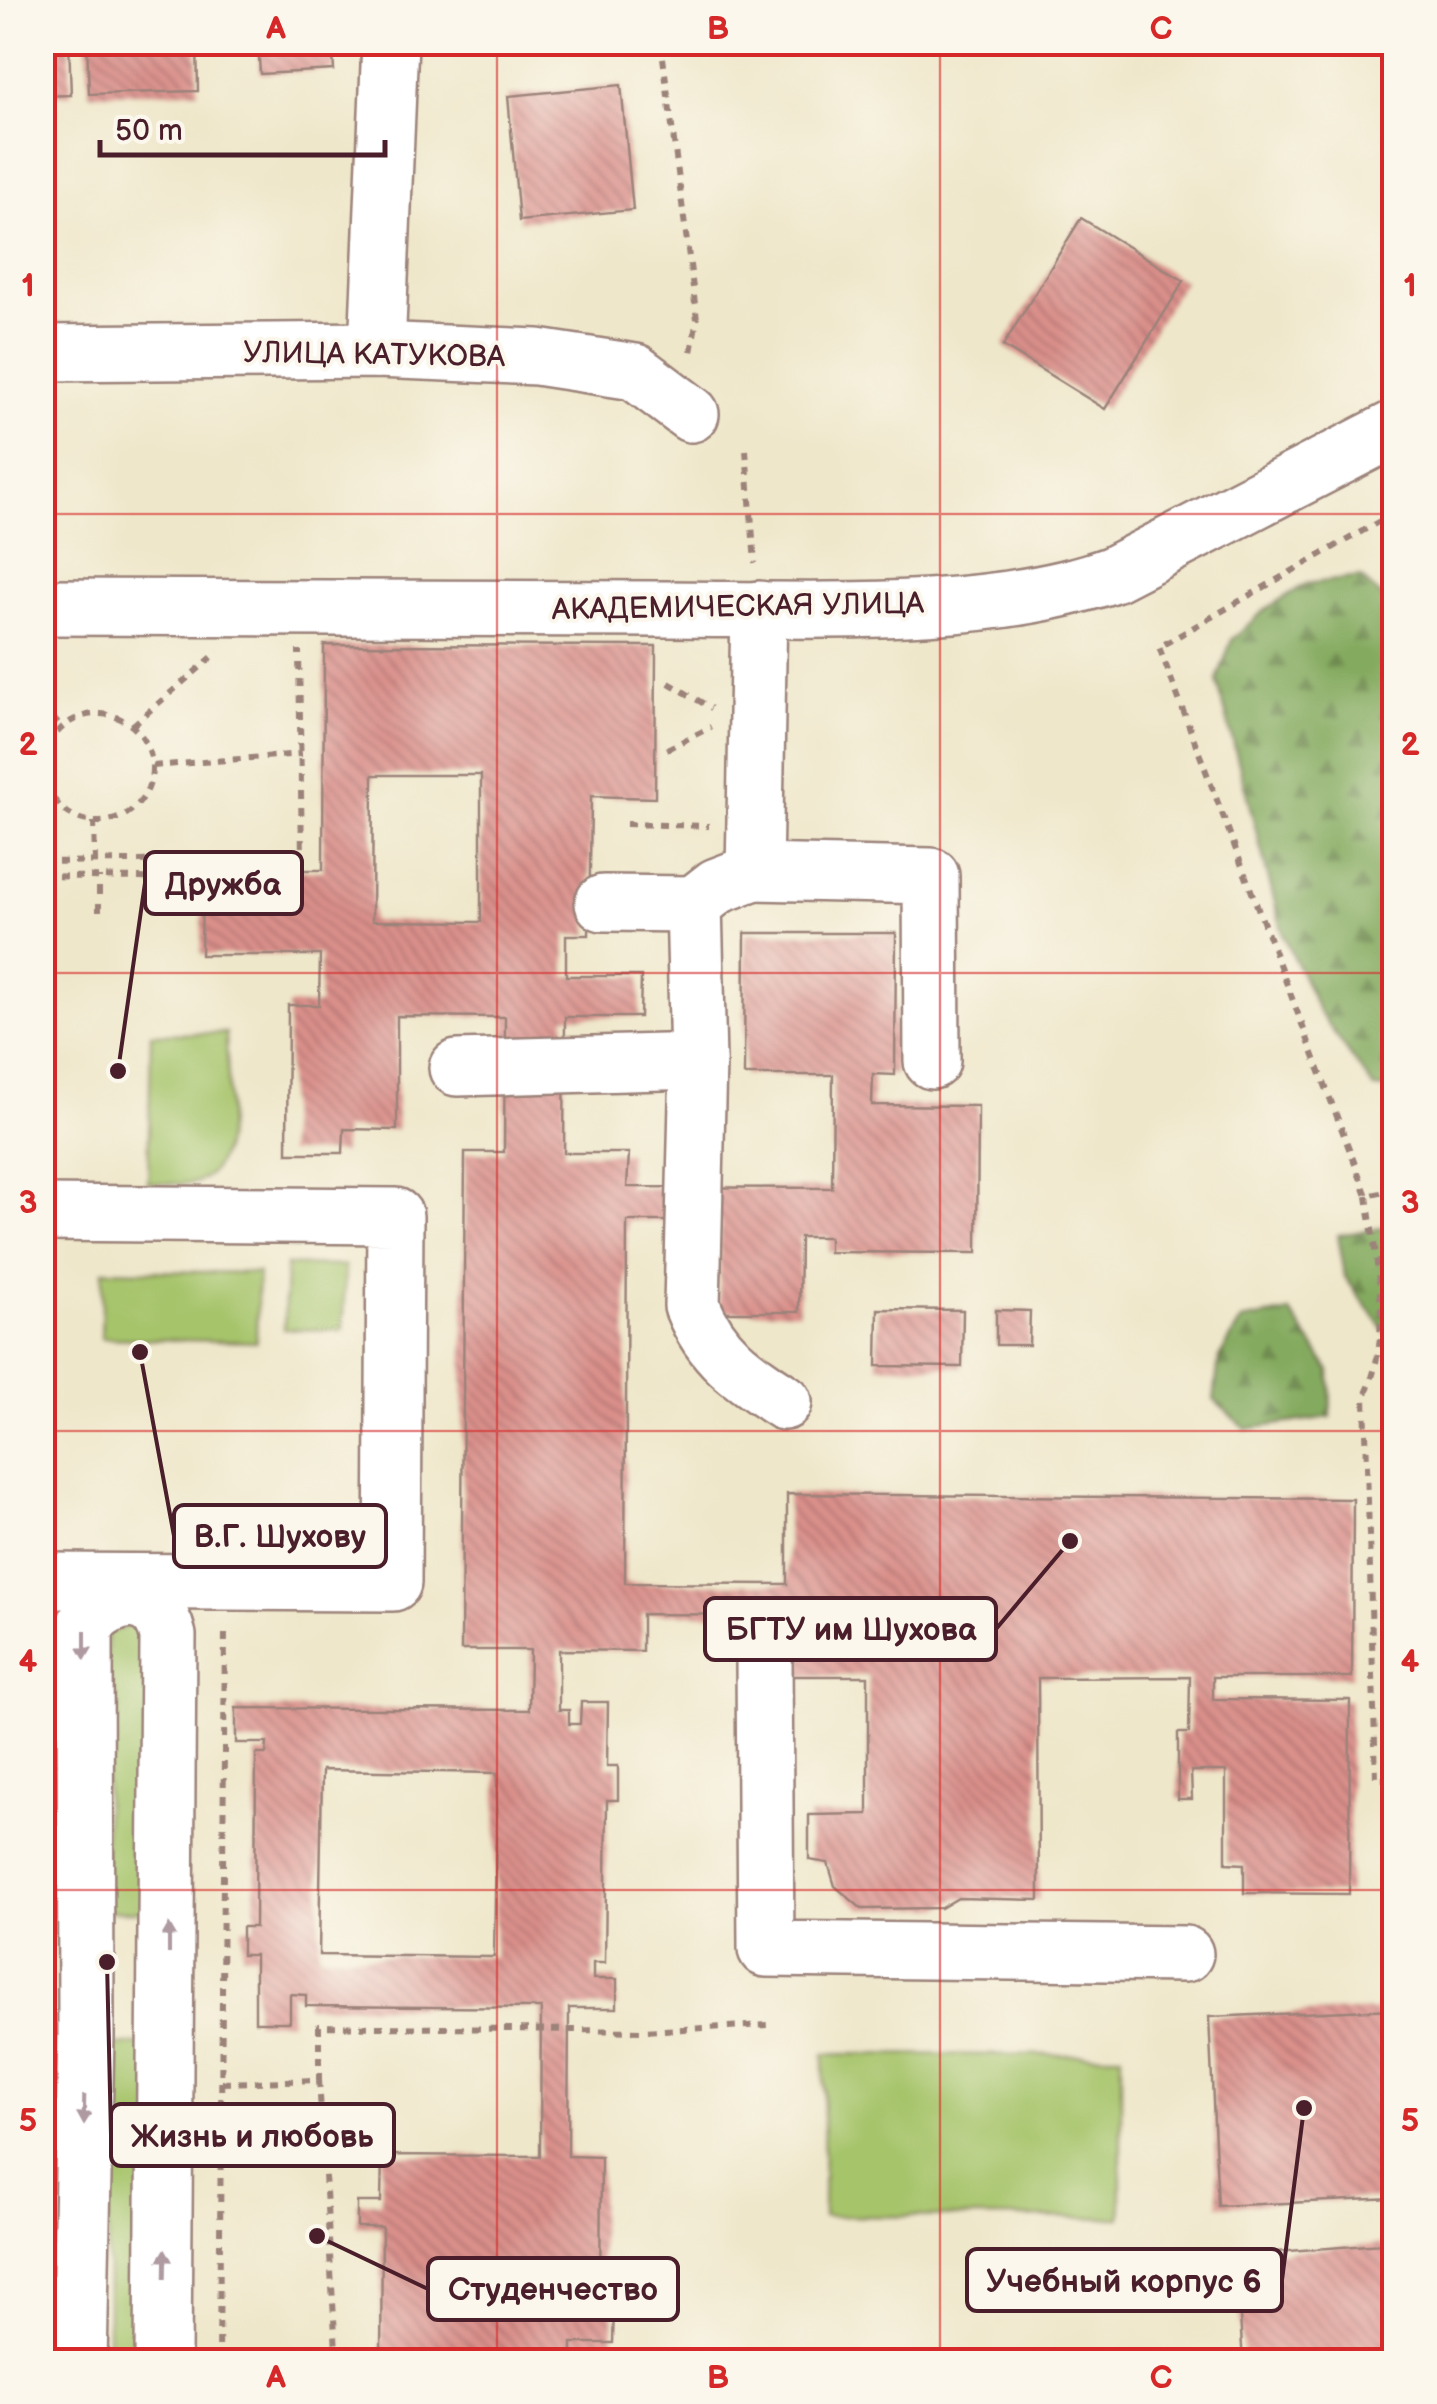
<svg xmlns="http://www.w3.org/2000/svg" width="1437" height="2404" font-family="'Balsamiq Sans',sans-serif">
<defs>
<pattern id="forest-firs" width="22" height="20" patternUnits="userSpaceOnUse" patternTransform="scale(2.5)"><rect width="22" height="20" fill="#84aa5f"/><path d="M5 1l3.5 6h-7zM16 11l3.5 6h-7z" fill="#6e8a4f"/></pattern>
<pattern id="building-back-hatch" width="6" height="6" patternUnits="userSpaceOnUse" patternTransform="scale(2.5)"><rect width="6" height="6" fill="#da908b"/><path d="M-1 5l2 2M0 0l6 6M5-1l2 2" fill="none" stroke="#b37572"/></pattern>
</defs>
<rect width="100%" height="100%" fill="#fbf7ec"/>
<filter id="ink" filterUnits="userSpaceOnUse"><feTurbulence type="fractalNoise" baseFrequency=".01" numOctaves="2"/><feDisplacementMap in="SourceGraphic" scale="20" xChannelSelector="R" yChannelSelector="G"/><feConvolveMatrix kernelMatrix="1 2 1 2 8 2 1 2 1" color-interpolation-filters="sRGB"/></filter>
<filter id="wash" filterUnits="userSpaceOnUse"><feTurbulence type="fractalNoise" baseFrequency=".0048" numOctaves="4" result="noise"/><feDisplacementMap in="SourceGraphic" scale="40" xChannelSelector="R" yChannelSelector="G"/><feGaussianBlur stdDeviation="2.25" result="paint"/><feColorMatrix in="noise" values="0 0 0 0 0 0 0 0 0 0 0 0 0 0 0 0 0 1.4 0 .05"/><feComposite in="paint" operator="in"/></filter>
<g filter="url(#wash)">
<rect width="100%" height="100%" fill="#efe7ca"/>
<g fill="#a6c46b" stroke="#78724b" stroke-width="2.5">
<path d="M226 1033C226 1072 242 1165 197 1182 184 1186 162 1183 148 1183L151 1034Z"/>
<polygon points="286,1265 345,1266 343,1330 284,1329"/>
<polygon points="103,1270 258,1273 256,1342 101,1338"/>
<polygon points="149,1619 156,1911 104,1911 107,1633"/>
<polygon points="157,2044 156,2361 108,2361 107,2045"/>
<polygon points="824,2054 1121,2055 1121,2218 823,2216"/>
</g>
<g fill="url(#forest-firs)" stroke="#676445" stroke-width="2.5">
<polygon points="1360,577 1394,608 1394,1090 1374,1088 1319,1012 1283,934 1217,680 1232,639 1267,608 1306,584"/>
<polygon points="1394,1226 1394,1343 1345,1277 1338,1235"/>
<polygon points="1290,1312 1330,1371 1331,1417 1246,1429 1214,1400 1219,1358 1241,1321"/>
</g>
<g id="blocks">
<g fill="url(#building-back-hatch)" fill-rule="evenodd">
<polygon points="42,42 69,42 71,95 42,96"/>
<polygon points="87,42 197,42 198,91 89,94"/>
<polygon points="258,42 332,42 334,70 260,74"/>
<polygon points="621,85 633,210 519,221 508,96"/>
<polygon points="1081,218 1184,281 1105,409 1003,346"/>
<path d="M324 645 656 646 655 798 591 796 589 935H566V976H641L640 1017H565L564 1153H629L627 1187 832 1188 833 1075H744L745 933H896L895 1075 873 1074 872 1105 978 1106 977 1253 829 1252V1237H800L799 1312H719L720 1221H627L625 1583 787 1584V1494L1353 1499 1352 1677H1213V1699L1350 1700 1349 1894 1244 1893V1864L1226 1863V1771H1191L1192 1799H1178V1733H1189L1190 1677 1038 1678 1039 1900 958 1898 941 1908 862 1909 835 1886 828 1863 809 1860V1815L868 1814V1676H786V1615L642 1614V1651L559 1650V1710H569V1724H580L581 1702H608L607 1766H618V1800H607L605 1963H593V1979H617V2008H569L568 2156 601 2157 600 2305H614L613 2343H572V2362H381L382 2227H357V2202H381L382 2155 540 2156 541 2008 306 2006V1995L290 1994V2022H255V1955H242V1927H255L256 1754H266L267 1743H236V1708L529 1710 530 1650H461L465 1152H504L505 1017 397 1016V1130L344 1129 343 1153H287L288 1005H319L320 955H201L202 894H228V870H323ZM373 775H481V922L372 921ZM322 1770 497 1773 494 1957 319 1955Z"/>
<polygon points="878,1309 963,1310 962,1367 877,1366"/>
<polygon points="996,1310 1030,1311 1029,1345 996,1345"/>
<polygon points="1394,2009 1394,2198 1218,2206 1209,2017"/>
<polygon points="1394,2243 1394,2362 1243,2362 1236,2255"/>
</g>
</g>
</g>
<g filter="url(#ink)">
<use href="#blocks" fill-opacity="0" stroke="#9c837a" stroke-width="2.5"/>
<g fill="none" stroke-linecap="round" stroke-linejoin="round">
<g stroke="#9c837a" stroke-width="60">
<g id="minor">
<polyline points="377,350 390,42"/>
<polyline points="42,353 377,350 537,357 635,372 691,414"/>
<path d="M42 607C249 607 456 608 663 609 797 609 988 620 1113 574L1394 429"/>
<path d="M759 609 754 872 717 886 694 904 698 1061 692 1306C711 1354 742 1375 784 1402"/>
<polyline points="754,872 931,876 932,1061"/>
<polyline points="603,903 694,904"/>
<polyline points="457,1068 698,1061"/>
<polyline points="42,1213 395,1216 393,1583 42,1581"/>
<polyline points="764,1659 766,1949 1185,1954"/>
<path d="M79 2362 86 2035 85 1625C112 1593 157 1588 168 1636L163 2362"/>
</g>
</g>
<g stroke="#9c837a" stroke-width="6" stroke-dasharray="8 8" stroke-linecap="butt">
<polyline points="661,42 697,319 690,358"/>
<polyline points="746,450 755,563"/>
<polyline points="1394,513 1159,647 1367,1196 1394,1190"/>
<polyline points="669,683 711,708"/>
<polyline points="42,706 61,727"/>
<circle cx="98" cy="768" r="54"/>
<polyline points="133,725 218,652"/>
<polyline points="667,749 711,727"/>
<polyline points="153,766 301,754"/>
<polyline points="94,822 95,861"/>
<polyline points="626,824 709,826"/>
<polyline points="42,862 302,859 299,650"/>
<polyline points="42,876 185,879 185,860"/>
<polyline points="99,911 99,877"/>
<path d="M1367 1196C1376 1264 1394 1331 1365 1396L1376 1779H1394"/>
<polyline points="319,2080 336,2350 343,2362"/>
<polyline points="222,2083 319,2080 319,2026 640,2031 768,2025"/>
<polyline points="219,2362 225,1628"/>
</g>
<use href="#minor" stroke="#fff" stroke-width="55"/>
</g>
<defs><path id="oneway-solid" d="M-6-.8H1V-3.2L6.5 0L1 3.2V.8H-6Z" transform="scale(2.5)"/></defs>
<g fill="#ae9aa0">
<use href="#oneway-solid" transform="translate(85 1645) rotate(90)"/>
<use href="#oneway-solid" transform="translate(169 1939) rotate(-90)"/>
<use href="#oneway-solid" transform="translate(84 2110) rotate(91)"/>
<use href="#oneway-solid" transform="translate(165 2264) rotate(-89)"/>
</g>
</g>
<path fill="none" stroke="#d62828" stroke-width="2.5" stroke-opacity="0.55" d="M497 42V2362M940 42V2362M42 514H1394M42 973H1394M42 1431H1394M42 1890H1394"/>
<g text-anchor="middle" stroke-width="8" stroke-linejoin="round" paint-order="stroke">
<g font-size="30" fill="#4a1f2b" stroke="#fbf7ec">
<text transform="translate(374 354) rotate(1)" y="10">УЛИЦА КАТУКОВА</text>
<text transform="translate(738 606) rotate(-1)" y="10">АКАДЕМИЧЕСКАЯ УЛИЦА</text>
</g>
</g>
<path fill="none" stroke="#4a1f2b" stroke-width="4" d="M118 1071L145 883M140 1352L174 1536M1070 1541L996 1629M107 1962L111 2135M1304 2108L1282 2280M317 2236L428 2289"/>
<g fill="#4a1f2b" stroke="#fbf7ec" stroke-width="4">
<circle cx="118" cy="1071" r="10"/>
<circle cx="140" cy="1352" r="10"/>
<circle cx="1070" cy="1541" r="10"/>
<circle cx="107" cy="1962" r="10"/>
<circle cx="1304" cy="2108" r="10"/>
<circle cx="317" cy="2236" r="10"/>
</g>
<g fill="#fbf7ec" stroke="#4a1f2b" stroke-width="4">
<rect x="145" y="852" width="157" height="62" rx="10"/>
<rect x="174" y="1505" width="212" height="62" rx="10"/>
<rect x="705" y="1598" width="291" height="62" rx="10"/>
<rect x="111" y="2104" width="283" height="62" rx="10"/>
<rect x="967" y="2249" width="315" height="62" rx="10"/>
<rect x="428" y="2258" width="250" height="62" rx="10"/>
</g>
<g font-size="32" text-anchor="middle" font-weight="bold" fill="#4a1f2b">
<text x="223" y="895">Дружба</text>
<text x="280" y="1547">В.Г. Шухову</text>
<text x="851" y="1640">БГТУ им Шухова</text>
<text x="252" y="2147">Жизнь и любовь</text>
<text x="1124" y="2292">Учебный корпус 6</text>
<text x="553" y="2300">Студенчество</text>
</g>
<rect width="1437" height="2404" fill="none" stroke="#fbf7ec" stroke-width="110"/>
<path d="M100 140v15h285v-15" fill="none" stroke="#4a1f2b" stroke-width="5"/>
<text x="115" y="140" font-size="30" fill="#4a1f2b" stroke="#fbf7ec" stroke-width="8" paint-order="stroke">50 m</text>
<rect x="55" y="55" width="1327" height="2294" fill="none" stroke="#d62828" stroke-width="4"/>
<g font-size="32" text-anchor="middle" font-weight="bold" fill="#d62828">
<text x="276" y="39">A</text>
<text x="718" y="39">B</text>
<text x="1161" y="39">C</text>
<text x="28" y="296">1</text>
<text x="1410" y="296">1</text>
<text x="28" y="755">2</text>
<text x="1410" y="755">2</text>
<text x="28" y="1213">3</text>
<text x="1410" y="1213">3</text>
<text x="28" y="1672">4</text>
<text x="1410" y="1672">4</text>
<text x="28" y="2131">5</text>
<text x="1410" y="2131">5</text>
<text x="276" y="2388">A</text>
<text x="718" y="2388">B</text>
<text x="1161" y="2388">C</text>
</g>
</svg>
